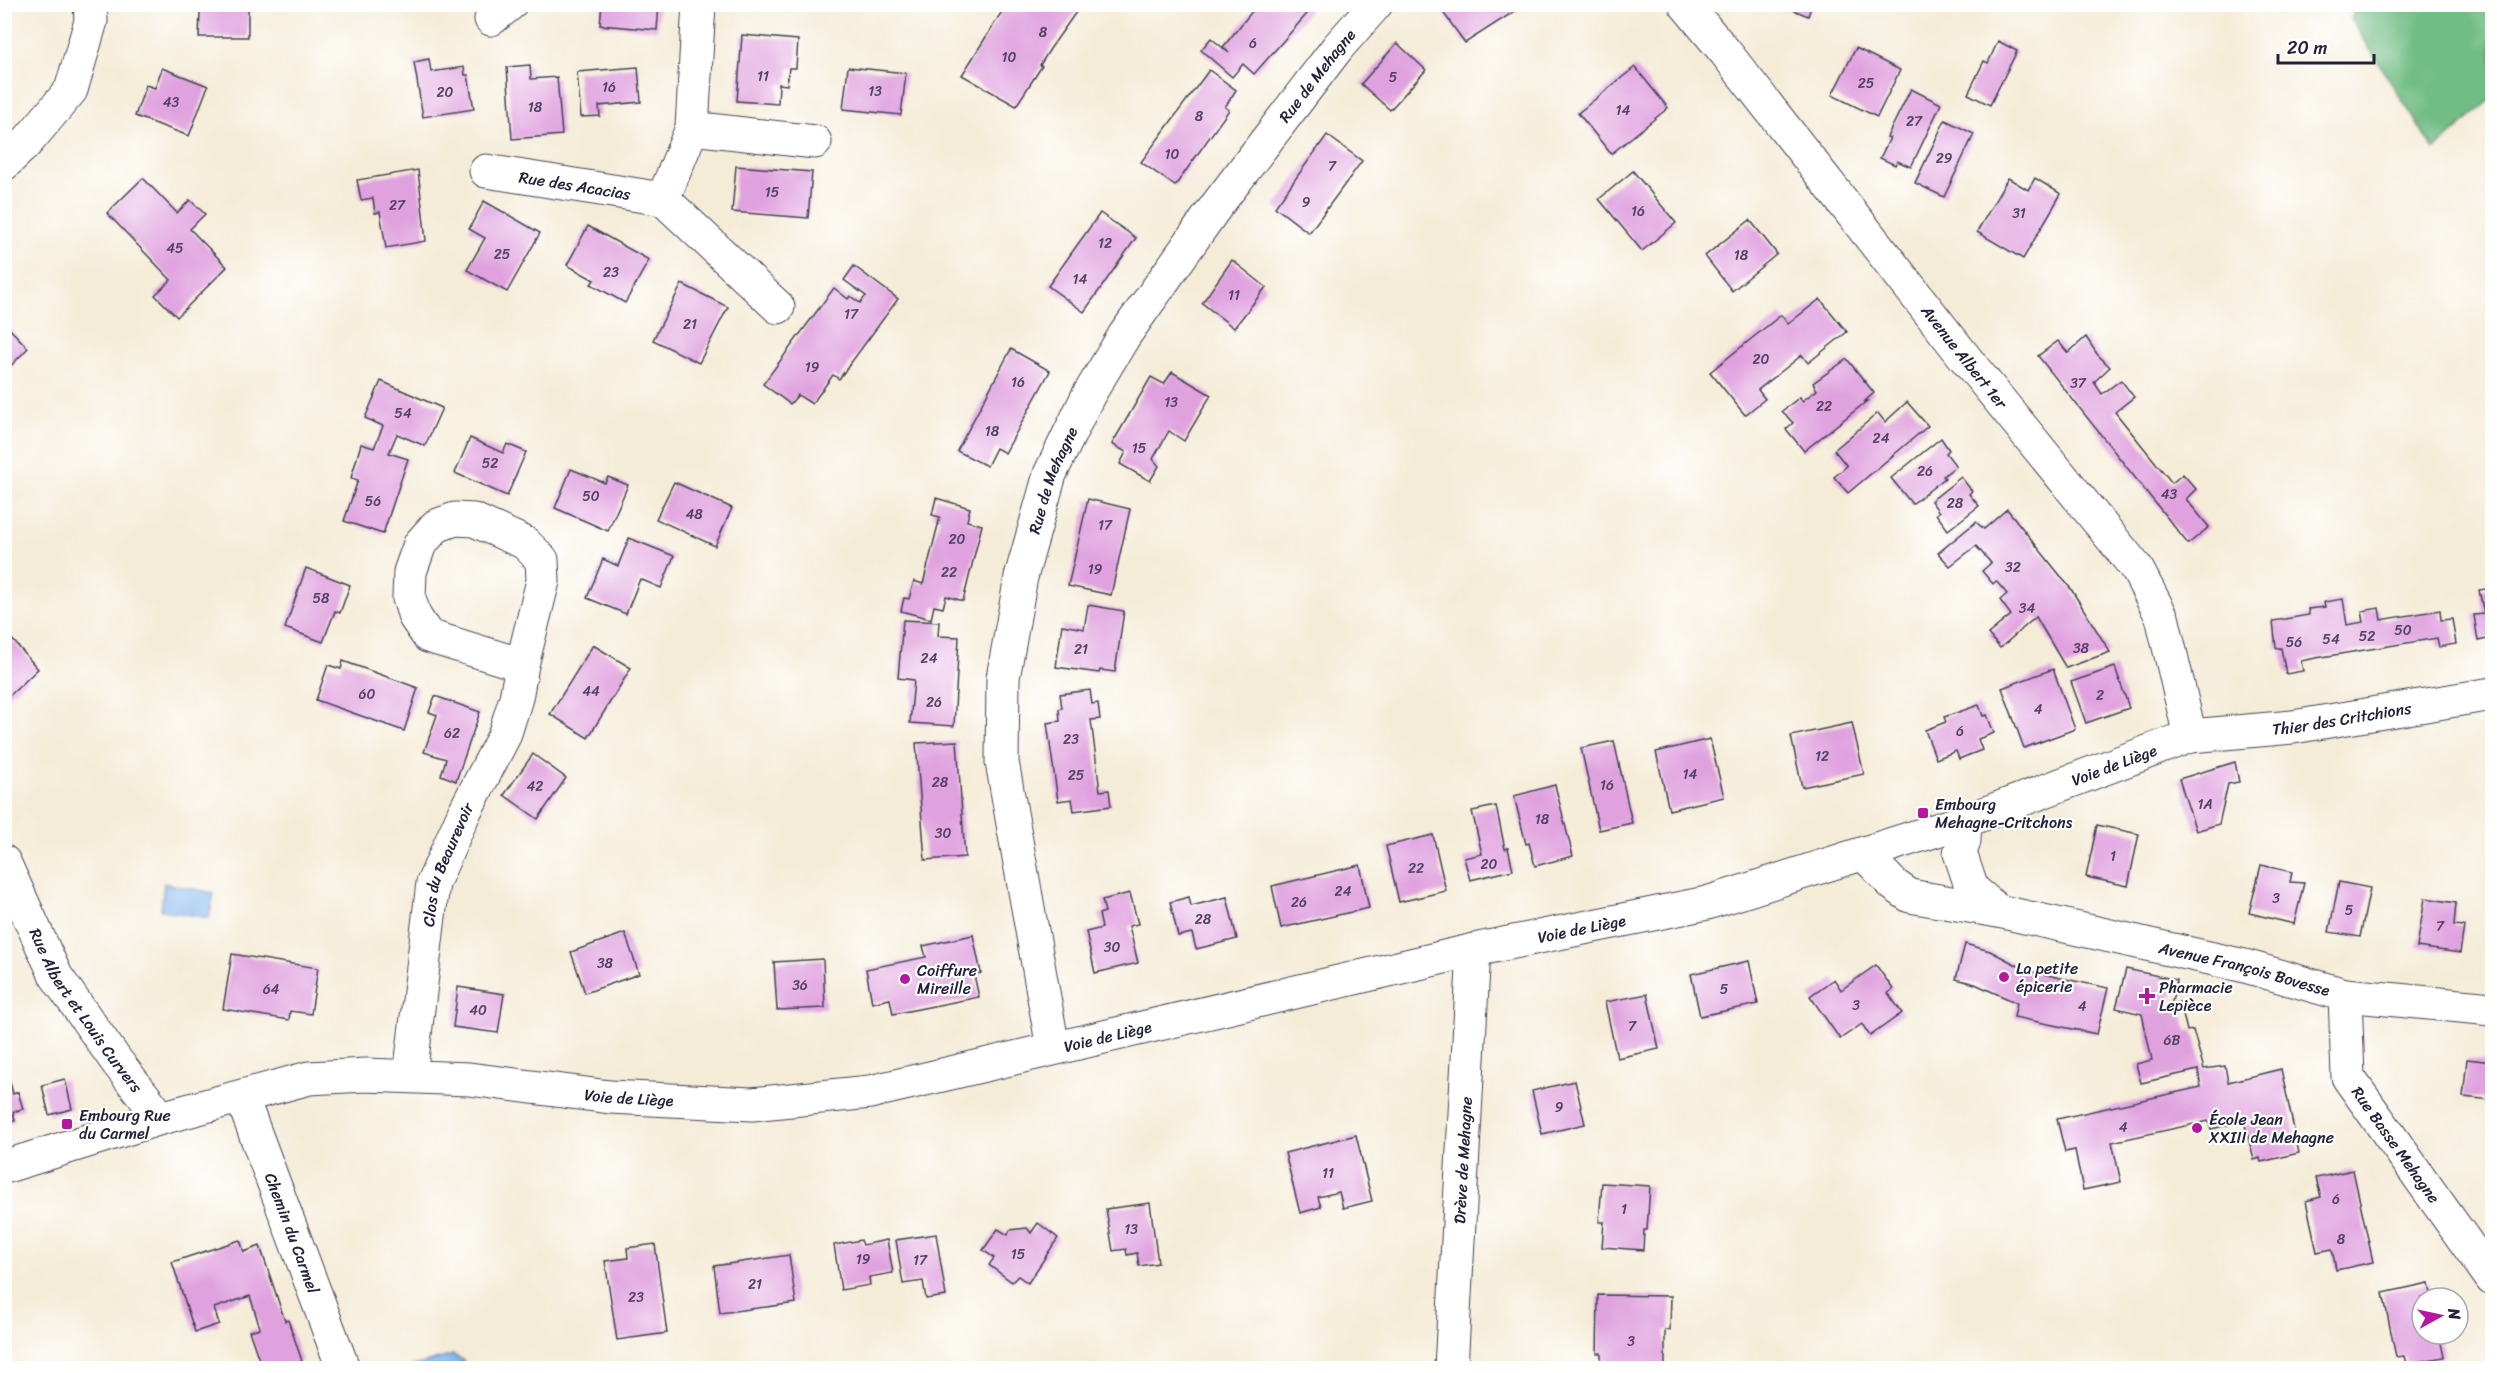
<svg xmlns="http://www.w3.org/2000/svg" width="2497" height="1373" font-family="Sriracha,sans-serif">
<rect width="100%" height="100%" fill="#fff"/>
<filter id="ink" filterUnits="userSpaceOnUse"><feTurbulence type="fractalNoise" baseFrequency=".0167" numOctaves="2"/><feDisplacementMap in="SourceGraphic" scale="12" xChannelSelector="R" yChannelSelector="G"/><feConvolveMatrix kernelMatrix="1 2 1 2 8 2 1 2 1" color-interpolation-filters="sRGB"/></filter>
<filter id="wash" filterUnits="userSpaceOnUse"><feTurbulence type="fractalNoise" baseFrequency=".008" numOctaves="4" result="noise"/><feDisplacementMap in="SourceGraphic" scale="24" xChannelSelector="R" yChannelSelector="G"/><feGaussianBlur stdDeviation="1.35" result="paint"/><feColorMatrix in="noise" values="0 0 0 0 0 0 0 0 0 0 0 0 0 0 0 0 0 1.4 0 .05"/><feComposite in="paint" operator="in"/></filter>
<g filter="url(#wash)">
<rect width="100%" height="100%" fill="#f5ecd8"/>
<polygon fill="#72bd85" stroke="#4a7060" stroke-width="1.5" points="2357,5 2492,5 2492,98 2434,150 2351,19"/>
<g fill="#7eb3ec" stroke="#506a94" stroke-width="1.5">
<polygon points="164,883 214,893 209,918 161,910"/>
<polygon points="453,1355 463,1360 465,1368 407,1368"/>
</g>
<g id="blocks">
<g fill="#e0a2df">
<polygon points="205,4 248,4 248,37 199,37 200,12 205,11"/>
<polygon points="602,4 659,4 657,30 600,25"/>
<polygon points="1258,4 1310,4 1313,7 1254,74 1243,64 1232,77 1201,50 1211,38 1229,53 1223,47"/>
<polygon points="1445,4 1526,4 1465,43 1440,8"/>
<polygon points="1779,4 1812,4 1808,16"/>
<polygon points="1006,5 1081,5 1050,49 1040,65 1042,66 1016,106 962,75"/>
<polygon points="742,35 798,40 796,68 789,68 787,85 779,84 778,104 737,101"/>
<polygon points="1998,41 2017,51 1990,105 1968,94 1984,61 1988,63"/>
<polygon points="1397,43 1426,70 1390,110 1361,84"/>
<polygon points="1856,48 1900,70 1877,117 1832,95"/>
<polygon points="429,59 431,72 464,67 465,75 468,75 474,109 423,117 414,62"/>
<polygon points="530,65 531,79 557,77 562,135 512,139 507,67"/>
<polygon points="638,67 641,102 599,106 600,116 581,117 577,72"/>
<polygon points="848,67 906,73 901,115 843,109"/>
<polygon points="1635,67 1668,108 1611,154 1578,113"/>
<polygon points="162,68 208,86 189,136 135,116 146,85 155,88"/>
<polygon points="1209,70 1236,90 1225,107 1229,110 1175,186 1141,162"/>
<polygon points="1911,89 1941,104 1911,167 1897,161 1895,165 1880,158 1890,138 1887,137"/>
<polygon points="1945,120 1974,134 1944,197 1915,183"/>
<polygon points="1327,135 1362,161 1309,233 1275,207"/>
<polygon points="736,166 812,172 808,218 732,212"/>
<polygon points="418,170 426,241 386,248 380,212 375,213 373,198 361,200 357,180"/>
<polygon points="1633,171 1676,223 1642,251 1599,199"/>
<polygon points="143,178 177,213 190,200 205,214 190,229 227,267 177,317 155,295 171,280 107,213"/>
<polygon points="2008,178 2028,190 2035,178 2061,194 2023,259 1977,232"/>
<polygon points="484,201 540,233 507,292 467,270 485,238 469,229"/>
<polygon points="1100,213 1136,238 1084,312 1048,286"/>
<polygon points="1750,220 1777,254 1732,291 1705,256"/>
<polygon points="588,226 649,260 625,303 591,284 594,280 567,265"/>
<polygon points="1232,260 1266,287 1234,328 1202,303"/>
<polygon points="854,266 898,299 839,379 833,375 812,404 798,395 790,404 763,384 834,288 848,299 850,296 860,303 866,296 844,280"/>
<polygon points="682,284 728,307 699,363 653,340"/>
<polygon points="1820,299 1847,332 1808,363 1802,355 1758,390 1765,399 1745,415 1710,372 1781,315 1788,324"/>
<polygon points="5,324 28,348 5,372"/>
<polygon points="2086,337 2097,354 2110,367 2094,382 2102,394 2121,380 2134,397 2115,412 2172,483 2183,474 2196,489 2186,499 2209,527 2188,544 2038,356 2058,341 2068,353"/>
<polygon points="1011,349 1050,371 1005,453 996,448 987,466 957,451"/>
<polygon points="1847,359 1874,393 1865,401 1867,401 1804,451 1786,429 1793,423 1782,411 1800,397 1802,401 1817,390 1813,383"/>
<polygon points="1172,372 1211,395 1184,441 1169,431 1153,459 1159,466 1150,481 1120,464 1126,452 1112,444 1151,377 1164,384"/>
<polygon points="381,381 442,408 425,446 397,434 389,453 408,459 383,534 344,521 358,480 351,478 361,444 374,448 383,426 365,418"/>
<polygon points="1907,402 1928,426 1848,493 1834,477 1847,466 1834,450 1878,413 1885,422"/>
<polygon points="470,438 503,453 507,444 526,452 507,496 455,473"/>
<polygon points="1941,438 1949,450 1946,453 1956,466 1943,476 1945,478 1912,504 1891,478"/>
<polygon points="571,469 605,483 608,477 628,485 608,531 555,508"/>
<polygon points="1961,477 1972,491 1969,494 1979,506 1948,530 1936,514 1939,512 1931,501"/>
<polygon points="674,482 732,508 715,546 656,519"/>
<polygon points="936,498 970,508 967,521 982,525 963,601 946,596 943,608 934,606 931,619 901,611 904,598 909,599 914,581 923,584 940,517 932,515"/>
<polygon points="1088,499 1130,509 1111,595 1068,586"/>
<polygon points="2007,509 2071,589 2110,652 2066,668 2036,617 2000,648 1988,634 2011,615 2000,600 2007,594 1996,581 1993,584 1982,571 1991,563 1976,546 1950,566 1938,553 1976,522 1984,529"/>
<polygon points="629,538 674,556 661,588 640,579 626,614 587,598 603,559 618,566"/>
<polygon points="306,568 350,585 340,613 335,611 323,642 285,628"/>
<polygon points="2492,588 2492,638 2478,641 2474,615 2484,614 2479,590"/>
<polygon points="2343,599 2347,625 2364,622 2362,611 2379,608 2381,620 2440,610 2441,620 2452,619 2456,644 2439,647 2437,638 2316,658 2301,661 2303,671 2286,674 2281,648 2276,648 2273,621 2309,615 2308,609 2325,607 2324,602"/>
<polygon points="1088,605 1124,611 1115,672 1100,670 1099,673 1056,667 1062,625 1084,629"/>
<polygon points="903,620 939,622 938,636 959,637 954,726 910,723 914,680 898,678"/>
<polygon points="4,630 38,669 4,701"/>
<polygon points="593,645 631,668 588,738 550,714"/>
<polygon points="343,661 418,688 404,731 316,700 328,665 341,669"/>
<polygon points="2115,667 2129,708 2086,723 2071,682"/>
<polygon points="2053,669 2075,729 2024,748 2002,688"/>
<polygon points="1090,690 1092,704 1098,703 1100,719 1091,720 1100,791 1109,790 1111,806 1074,811 1072,799 1058,801 1047,723 1060,721 1059,709 1062,708 1060,694"/>
<polygon points="435,696 480,712 456,781 441,775 446,759 424,752 437,715 429,712"/>
<polygon points="1979,705 1983,716 1987,715 1994,733 1978,739 1982,750 1959,759 1956,751 1936,759 1925,730 1946,722 1944,717"/>
<polygon points="1852,723 1864,774 1802,787 1791,736"/>
<polygon points="1710,739 1724,797 1669,810 1656,752"/>
<polygon points="957,741 965,857 925,860 916,743"/>
<polygon points="1614,741 1632,823 1599,830 1581,748"/>
<polygon points="533,754 566,778 538,819 504,795"/>
<polygon points="2235,762 2239,782 2228,784 2219,824 2196,831 2179,779"/>
<polygon points="1555,785 1573,856 1535,866 1529,843 1526,844 1514,796"/>
<polygon points="1496,806 1505,849 1508,848 1513,870 1470,880 1464,858 1482,854 1472,811"/>
<polygon points="2097,825 2139,834 2128,886 2086,877"/>
<polygon points="1433,835 1446,891 1399,902 1386,846"/>
<polygon points="1360,865 1369,908 1281,928 1272,886"/>
<polygon points="2261,865 2292,872 2290,882 2304,883 2294,924 2249,913"/>
<polygon points="2339,882 2370,888 2360,937 2329,932"/>
<polygon points="1130,893 1138,924 1129,926 1138,963 1095,973 1086,932 1102,928 1099,914 1105,912 1102,900"/>
<polygon points="1189,897 1191,906 1227,897 1237,939 1196,949 1192,933 1178,936 1170,902"/>
<polygon points="2425,898 2456,903 2454,925 2464,926 2460,953 2417,947"/>
<polygon points="625,933 639,974 585,993 571,952"/>
<polygon points="973,935 981,973 974,975 979,997 893,1014 890,999 872,1003 866,969 926,957 923,946"/>
<polygon points="1965,944 1990,951 2028,971 2108,988 2097,1034 2014,1017 2017,1003 1975,984 1956,979"/>
<polygon points="232,954 318,968 311,1014 290,1011 289,1020 223,1009"/>
<polygon points="823,959 825,1008 777,1010 774,962"/>
<polygon points="1749,961 1758,1004 1700,1016 1691,974"/>
<polygon points="1876,965 1893,989 1888,993 1902,1013 1870,1036 1862,1024 1840,1039 1810,996 1834,979 1841,990"/>
<polygon points="2126,969 2177,980 2171,1005 2180,1002 2187,1031 2193,1030 2204,1069 2225,1066 2228,1082 2281,1069 2299,1153 2261,1162 2260,1158 2254,1160 2244,1121 2211,1129 2208,1121 2112,1142 2121,1182 2083,1190 2075,1150 2065,1152 2057,1119 2201,1087 2198,1070 2141,1083 2136,1064 2152,1060 2142,1014 2116,1008"/>
<polygon points="458,987 504,994 498,1033 453,1027"/>
<polygon points="1647,994 1659,1049 1617,1058 1605,1002"/>
<polygon points="2467,1059 2492,1062 2492,1100 2463,1097"/>
<polygon points="7,1070 13,1094 18,1092 23,1109 13,1112 15,1121 4,1124 4,1071"/>
<polygon points="65,1079 72,1109 49,1115 42,1085"/>
<polygon points="1575,1081 1585,1124 1542,1134 1532,1091"/>
<polygon points="1356,1135 1372,1201 1343,1208 1339,1192 1318,1197 1321,1207 1300,1213 1285,1153"/>
<polygon points="2353,1170 2373,1262 2336,1270 2332,1249 2317,1252 2306,1201 2321,1197 2316,1178"/>
<polygon points="1602,1183 1650,1186 1647,1230 1644,1230 1643,1250 1602,1247 1604,1222 1599,1222"/>
<polygon points="1150,1203 1158,1263 1139,1266 1137,1253 1127,1255 1126,1249 1113,1251 1106,1209"/>
<polygon points="1038,1223 1058,1238 1028,1283 1018,1276 1012,1282 989,1265 994,1258 983,1250 998,1229 1008,1235 1010,1230 1027,1228 1031,1233"/>
<polygon points="936,1234 946,1296 926,1299 923,1281 903,1284 896,1240"/>
<polygon points="240,1240 244,1252 260,1246 285,1321 288,1320 302,1361 278,1368 262,1368 249,1331 260,1328 250,1296 214,1308 219,1324 195,1332 172,1262"/>
<polygon points="861,1240 863,1245 887,1240 893,1273 869,1277 870,1285 841,1290 834,1245"/>
<polygon points="655,1244 667,1333 617,1340 605,1261 628,1258 627,1248"/>
<polygon points="789,1255 796,1303 720,1313 714,1266"/>
<polygon points="2429,1283 2432,1298 2422,1298 2422,1334 2439,1334 2444,1357 2406,1364 2404,1356 2396,1357 2383,1293"/>
<polygon points="1598,1295 1671,1296 1670,1330 1665,1330 1665,1368 1601,1368 1601,1353 1597,1353"/>
</g>
</g>
</g>
<g filter="url(#ink)">
<use href="#blocks" fill-opacity="0" stroke="#424053" stroke-width="1.5"/>
<g fill="none" stroke-linecap="round" stroke-linejoin="round">
<g stroke="#424053" stroke-width="35">
<g id="minor">
<path id="s1" d="M1685 4 1726 53 1966 359 2137 569 2162 617 2190 736"/>
<polyline points="491,19 510,4"/>
<polyline points="692,128 815,142"/>
<polyline points="4,164 27,142 71,90 91,21 90,4"/>
<path id="s2" d="M486 171 663 199 778 307"/>
<polyline points="663,199 692,128 699,4"/>
<polyline points="1965,821 1964,841 1960,853 1972,889 1998,911"/>
<path id="s3" d="M1864 854 1894 885 1910 896 1998 911 2245 966 2345 995 2492 1009"/>
<path id="s4" d="M4 862 56 976 117 1062 161 1118"/>
<path id="s5" d="M2345 995 2348 1077 2492 1279"/>
<path id="s6" d="M1053 1048 1002 762 1003 678 1021 577 1050 474 1088 396 1124 336 1217 205 1338 47 1376 4"/>
<path id="s7" d="M410 1076 433 883 464 813 504 736 516 698 522 665 543 581 542 560 525 543 474 520 455 519 436 526 420 544 410 572 409 598 415 617 428 636 522 665"/>
<path id="s8" d="M242 1098 343 1368"/>
<path id="s9" d="M4 1167 161 1118 309 1078 366 1075 469 1079 610 1097 752 1104 870 1092 1474 950 1707 903 1965 821 2190 736 2293 727 2492 694"/>
<path id="s10" d="M1451 1368 1474 950"/>
</g>
</g>
<use href="#minor" stroke="#fff" stroke-width="33"/>
</g>
</g>
<g fill="#b5179e" stroke="#fff" stroke-width="2">
<rect x="1917" y="807" width="12" height="12" rx="3"/>
<circle cx="2004" cy="977" r="6"/>
<circle cx="905" cy="979" r="6"/>
<path d="M2144 987h6v6h6v6h-6v6h-6v-6h-6v-6h6z"/>
<rect x="61" y="1118" width="12" height="12" rx="3"/>
<circle cx="2197" cy="1128" r="6"/>
</g>
<g text-anchor="middle" stroke-width="4.5" stroke-linejoin="round" paint-order="stroke">
<g font-size="14" fill="#524264">
<text x="1043" y="37">8</text>
<text x="1253" y="48">6</text>
<text x="1009" y="62">10</text>
<text x="763" y="81">11</text>
<text x="1393" y="82">5</text>
<text x="1866" y="88">25</text>
<text x="609" y="92">16</text>
<text x="875" y="96">13</text>
<text x="445" y="97">20</text>
<text x="171" y="107">43</text>
<text x="535" y="112">18</text>
<text x="1623" y="115">14</text>
<text x="1199" y="121">8</text>
<text x="1914" y="126">27</text>
<text x="1172" y="159">10</text>
<text x="1944" y="163">29</text>
<text x="1332" y="171">7</text>
<text x="772" y="197">15</text>
<text x="1306" y="207">9</text>
<text x="397" y="210">27</text>
<text x="1638" y="216">16</text>
<text x="2019" y="218">31</text>
<text x="1105" y="248">12</text>
<text x="175" y="253">45</text>
<text x="502" y="259">25</text>
<text x="1741" y="260">18</text>
<text x="611" y="277">23</text>
<text x="1080" y="284">14</text>
<text x="1234" y="300">11</text>
<text x="851" y="319">17</text>
<text x="690" y="329">21</text>
<text x="1761" y="364">20</text>
<text x="812" y="372">19</text>
<text x="1018" y="387">16</text>
<text x="2078" y="388">37</text>
<text x="1171" y="407">13</text>
<text x="1824" y="411">22</text>
<text x="403" y="418">54</text>
<text x="992" y="436">18</text>
<text x="1881" y="443">24</text>
<text x="1139" y="453">15</text>
<text x="490" y="468">52</text>
<text x="1925" y="476">26</text>
<text x="2169" y="499">43</text>
<text x="591" y="501">50</text>
<text x="373" y="506">56</text>
<text x="1955" y="508">28</text>
<text x="694" y="519">48</text>
<text x="1105" y="530">17</text>
<text x="957" y="544">20</text>
<text x="2013" y="572">32</text>
<text x="1095" y="574">19</text>
<text x="949" y="577">22</text>
<text x="321" y="603">58</text>
<text x="2027" y="613">34</text>
<text x="2403" y="635">50</text>
<text x="2367" y="641">52</text>
<text x="2331" y="644">54</text>
<text x="2294" y="647">56</text>
<text x="2081" y="653">38</text>
<text x="1081" y="654">21</text>
<text x="929" y="663">24</text>
<text x="591" y="696">44</text>
<text x="367" y="699">60</text>
<text x="2100" y="700">2</text>
<text x="934" y="707">26</text>
<text x="2038" y="714">4</text>
<text x="1960" y="736">6</text>
<text x="452" y="738">62</text>
<text x="1071" y="744">23</text>
<text x="1822" y="761">12</text>
<text x="1690" y="779">14</text>
<text x="1076" y="780">25</text>
<text x="940" y="787">28</text>
<text x="1607" y="790">16</text>
<text x="535" y="791">42</text>
<text x="2205" y="809">1A</text>
<text x="1542" y="824">18</text>
<text x="943" y="838">30</text>
<text x="2113" y="861">1</text>
<text x="1489" y="869">20</text>
<text x="1416" y="873">22</text>
<text x="1343" y="896">24</text>
<text x="2276" y="903">3</text>
<text x="1299" y="907">26</text>
<text x="2349" y="915">5</text>
<text x="1203" y="924">28</text>
<text x="2440" y="931">7</text>
<text x="1112" y="952">30</text>
<text x="605" y="968">38</text>
<text x="800" y="990">36</text>
<text x="271" y="994">64</text>
<text x="1724" y="994">5</text>
<text x="1856" y="1010">3</text>
<text x="2082" y="1011">4</text>
<text x="478" y="1015">40</text>
<text x="1632" y="1031">7</text>
<text x="2172" y="1045">6B</text>
<text x="1559" y="1112">9</text>
<text x="2123" y="1132">4</text>
<text x="1328" y="1178">11</text>
<text x="2336" y="1204">6</text>
<text x="1624" y="1214">1</text>
<text x="1131" y="1234">13</text>
<text x="2341" y="1244">8</text>
<text x="1018" y="1259">15</text>
<text x="863" y="1264">19</text>
<text x="920" y="1265">17</text>
<text x="755" y="1289">21</text>
<text x="636" y="1302">23</text>
<text x="1631" y="1346">3</text>
</g>
<g font-size="16" fill="#22223b" stroke="#fff">
<text dy="6" stroke="none"><textPath href="#s6" startOffset="1065">Rue de Mehagne</textPath></text>
<text dy="6" stroke="none"><textPath href="#s2" startOffset="90">Rue des Acacias</textPath></text>
<text dy="6" stroke="none"><textPath href="#s1" startOffset="450">Avenue Albert 1er</textPath></text>
<text dy="6" stroke="none"><textPath href="#s6" startOffset="579">Rue de Mehagne</textPath></text>
<text dy="6" stroke="none"><textPath href="#s9" startOffset="2403">Thier des Critchions</textPath></text>
<text dy="6" stroke="none"><textPath href="#s9" startOffset="2169">Voie de Liège</textPath></text>
<text dy="6" stroke="none"><textPath href="#s7" startOffset="216">Clos du Beaurevoir</textPath></text>
<text dy="6" stroke="none"><textPath href="#s9" startOffset="1611">Voie de Liège</textPath></text>
<text dy="6" stroke="none"><textPath href="#s3" startOffset="405">Avenue François Bovesse</textPath></text>
<text dy="6" stroke="none"><textPath href="#s4" startOffset="170">Rue Albert et Louis Curvers</textPath></text>
<text dy="6" stroke="none"><textPath href="#s9" startOffset="1125">Voie de Liège</textPath></text>
<text dy="6" stroke="none"><textPath href="#s9" startOffset="639">Voie de Liège</textPath></text>
<text dy="6" stroke="none"><textPath href="#s5" startOffset="165">Rue Basse Mehagne</textPath></text>
<text dy="6" stroke="none"><textPath href="#s10" startOffset="208">Drève de Mehagne</textPath></text>
<text dy="6" stroke="none"><textPath href="#s8" startOffset="144">Chemin du Carmel</textPath></text>
</g>
<g font-size="16" fill="#22223b" stroke="#fff" text-anchor="start">
<text x="1935" y="810">Embourg<tspan x="1935" dy="18">Mehagne-Critchons</tspan></text>
<text x="2016" y="974">La petite<tspan x="2016" dy="18">épicerie</tspan></text>
<text x="917" y="976">Coiffure<tspan x="917" dy="18">Mireille</tspan></text>
<text x="2159" y="993">Pharmacie<tspan x="2159" dy="18">Lepièce</tspan></text>
<text x="79" y="1121">Embourg Rue<tspan x="79" dy="18">du Carmel</tspan></text>
<text x="2209" y="1125">École Jean<tspan x="2209" dy="18">XXIII de Mehagne</tspan></text>
</g>
</g>
<rect width="2497" height="1373" fill="none" stroke="#fff" stroke-width="24"/>
<g transform="translate(2440 1316) rotate(82)"><circle r="28" fill="#ffffff" stroke="#a7a7b1" stroke-width="1.5"/>
<path d="M0-4.5L10 22L0 15L-10 22Z" fill="#b5179e"/>
<text y="-9" font-size="16" font-weight="bold" text-anchor="middle" fill="#22223b">N</text>
</g>
<path d="M2278 54v9h96v-9" fill="none" stroke="#22223b" stroke-width="3"/>
<text x="2287" y="54" font-size="18" fill="#22223b" stroke="#ffffff" stroke-width="4.5" paint-order="stroke">20 m</text>
</svg>
